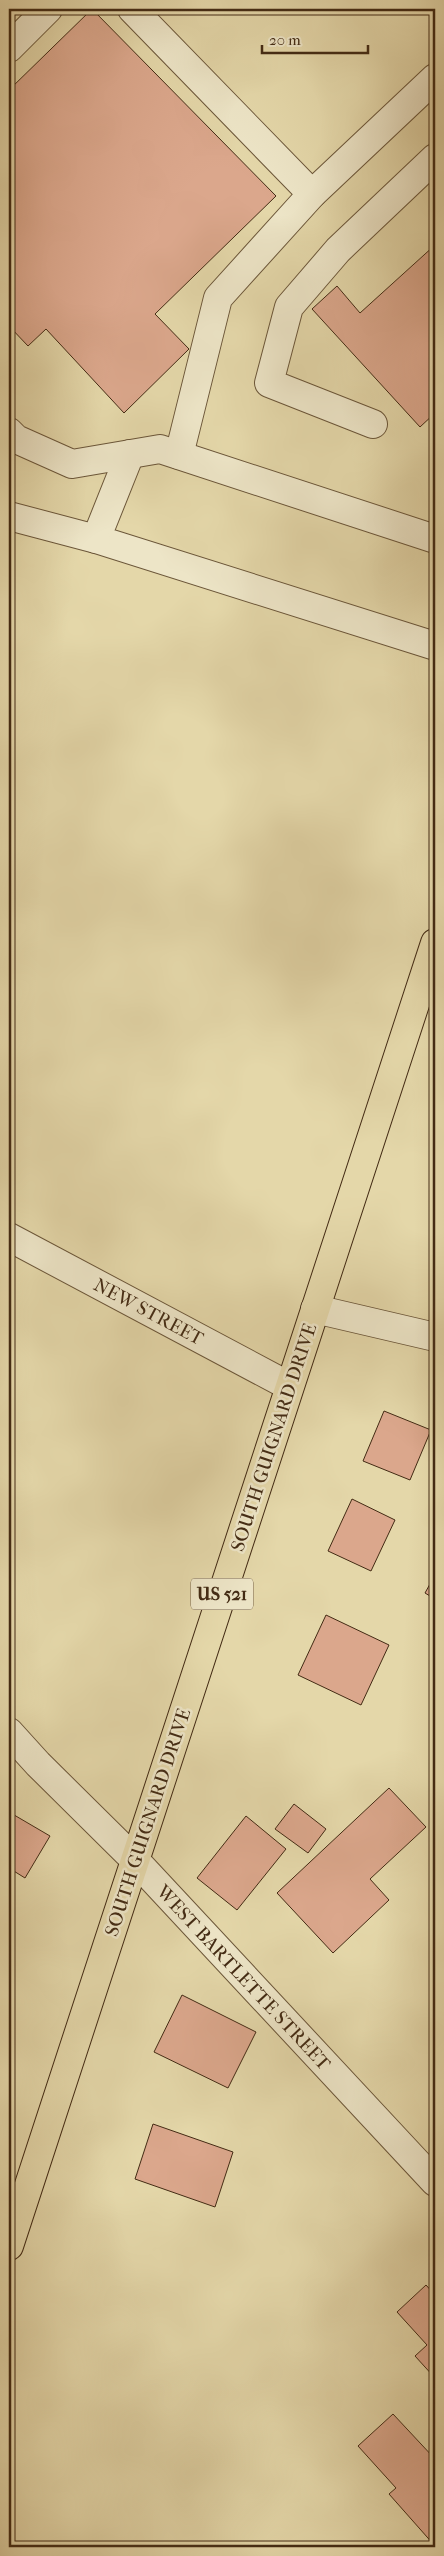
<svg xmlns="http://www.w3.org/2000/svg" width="444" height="2556" font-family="'IM FELL French Canon',serif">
<rect width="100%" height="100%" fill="#e4d7a9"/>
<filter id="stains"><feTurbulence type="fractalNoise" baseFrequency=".004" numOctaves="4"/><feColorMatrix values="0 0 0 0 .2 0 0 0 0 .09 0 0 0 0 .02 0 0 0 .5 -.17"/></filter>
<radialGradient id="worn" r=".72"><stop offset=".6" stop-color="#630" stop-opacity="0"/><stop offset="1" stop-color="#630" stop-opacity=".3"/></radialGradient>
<g fill="#dba78c" stroke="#432b14">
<polygon points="92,9 276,196 155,314 189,349 124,413 46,329 28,346 9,326 9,90"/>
<polygon points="435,245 435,413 420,427 312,309 337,286 360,313"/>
<polygon points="384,1411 431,1430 410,1480 363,1461"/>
<polygon points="352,1499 395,1520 371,1571 328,1551"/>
<polygon points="435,1575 435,1599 425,1593"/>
<polygon points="326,1615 389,1645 361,1705 298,1675"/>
<polygon points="389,1788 426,1827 370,1879 389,1900 333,1953 277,1893"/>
<polygon points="294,1804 326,1829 308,1853 275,1829"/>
<polygon points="9,1812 50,1836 25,1878 9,1868"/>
<polygon points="246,1816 286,1849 237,1910 197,1878"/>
<polygon points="182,1995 256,2032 228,2088 154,2052"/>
<polygon points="153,2124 233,2152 215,2207 135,2179"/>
<polygon points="426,2285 435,2295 435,2378 415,2356 427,2345 397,2312"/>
<polygon points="393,2414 435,2459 435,2546 389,2494 396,2488 358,2446"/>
</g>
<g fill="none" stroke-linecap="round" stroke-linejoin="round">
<g stroke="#6b5639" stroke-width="30">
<g id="minor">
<polyline points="132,9 312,194"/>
<polyline points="9,48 48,9"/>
<polyline points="373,424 269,383 289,307 338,250 435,158"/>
<polyline points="9,432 16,439 72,464 160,449 435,539"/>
<polyline points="130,454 96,539 435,646"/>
<polyline points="179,455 218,298 312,194 435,78"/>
<polyline points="9,516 96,539"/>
<polyline points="9,1237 289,1386"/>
<polyline points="315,1309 435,1337"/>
<polyline points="9,1732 38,1764 135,1860 435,2182"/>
</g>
</g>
<g stroke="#432b14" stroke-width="30">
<polyline id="highway" points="9,2246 435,943"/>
</g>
<use href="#minor" stroke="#ede5c7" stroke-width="28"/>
<use href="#highway" stroke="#e4d7a9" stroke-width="28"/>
</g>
<g text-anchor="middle" stroke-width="5" stroke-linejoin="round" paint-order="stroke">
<rect fill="#ede5c7" stroke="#76634a" stroke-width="1" x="191" y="1578.5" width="62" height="31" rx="4"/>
<g font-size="18" font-weight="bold" fill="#432b14">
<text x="222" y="1600">US 521</text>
</g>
<g font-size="19" fill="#432b14" stroke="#ede5c7">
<text transform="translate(149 1311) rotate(28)" y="7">NEW STREET</text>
<text transform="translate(273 1437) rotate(-72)" y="7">SOUTH GUIGNARD DRIVE</text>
<text transform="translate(147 1822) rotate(-72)" y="7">SOUTH GUIGNARD DRIVE</text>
<text transform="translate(244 1977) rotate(47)" y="7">WEST BARTLETTE STREET</text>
</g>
</g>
<rect width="444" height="2556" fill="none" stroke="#e4d7a9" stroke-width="30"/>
<rect x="10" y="10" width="424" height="2536" fill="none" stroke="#432b14" stroke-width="2.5"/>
<rect x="15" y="15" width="414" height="2526" fill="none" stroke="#432b14"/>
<path d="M262 45v8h106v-8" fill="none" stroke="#432b14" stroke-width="2.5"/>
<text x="269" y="45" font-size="15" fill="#432b14" stroke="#ede5c7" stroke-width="4" paint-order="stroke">20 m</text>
<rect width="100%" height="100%" filter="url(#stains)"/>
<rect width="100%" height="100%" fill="url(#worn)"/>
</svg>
